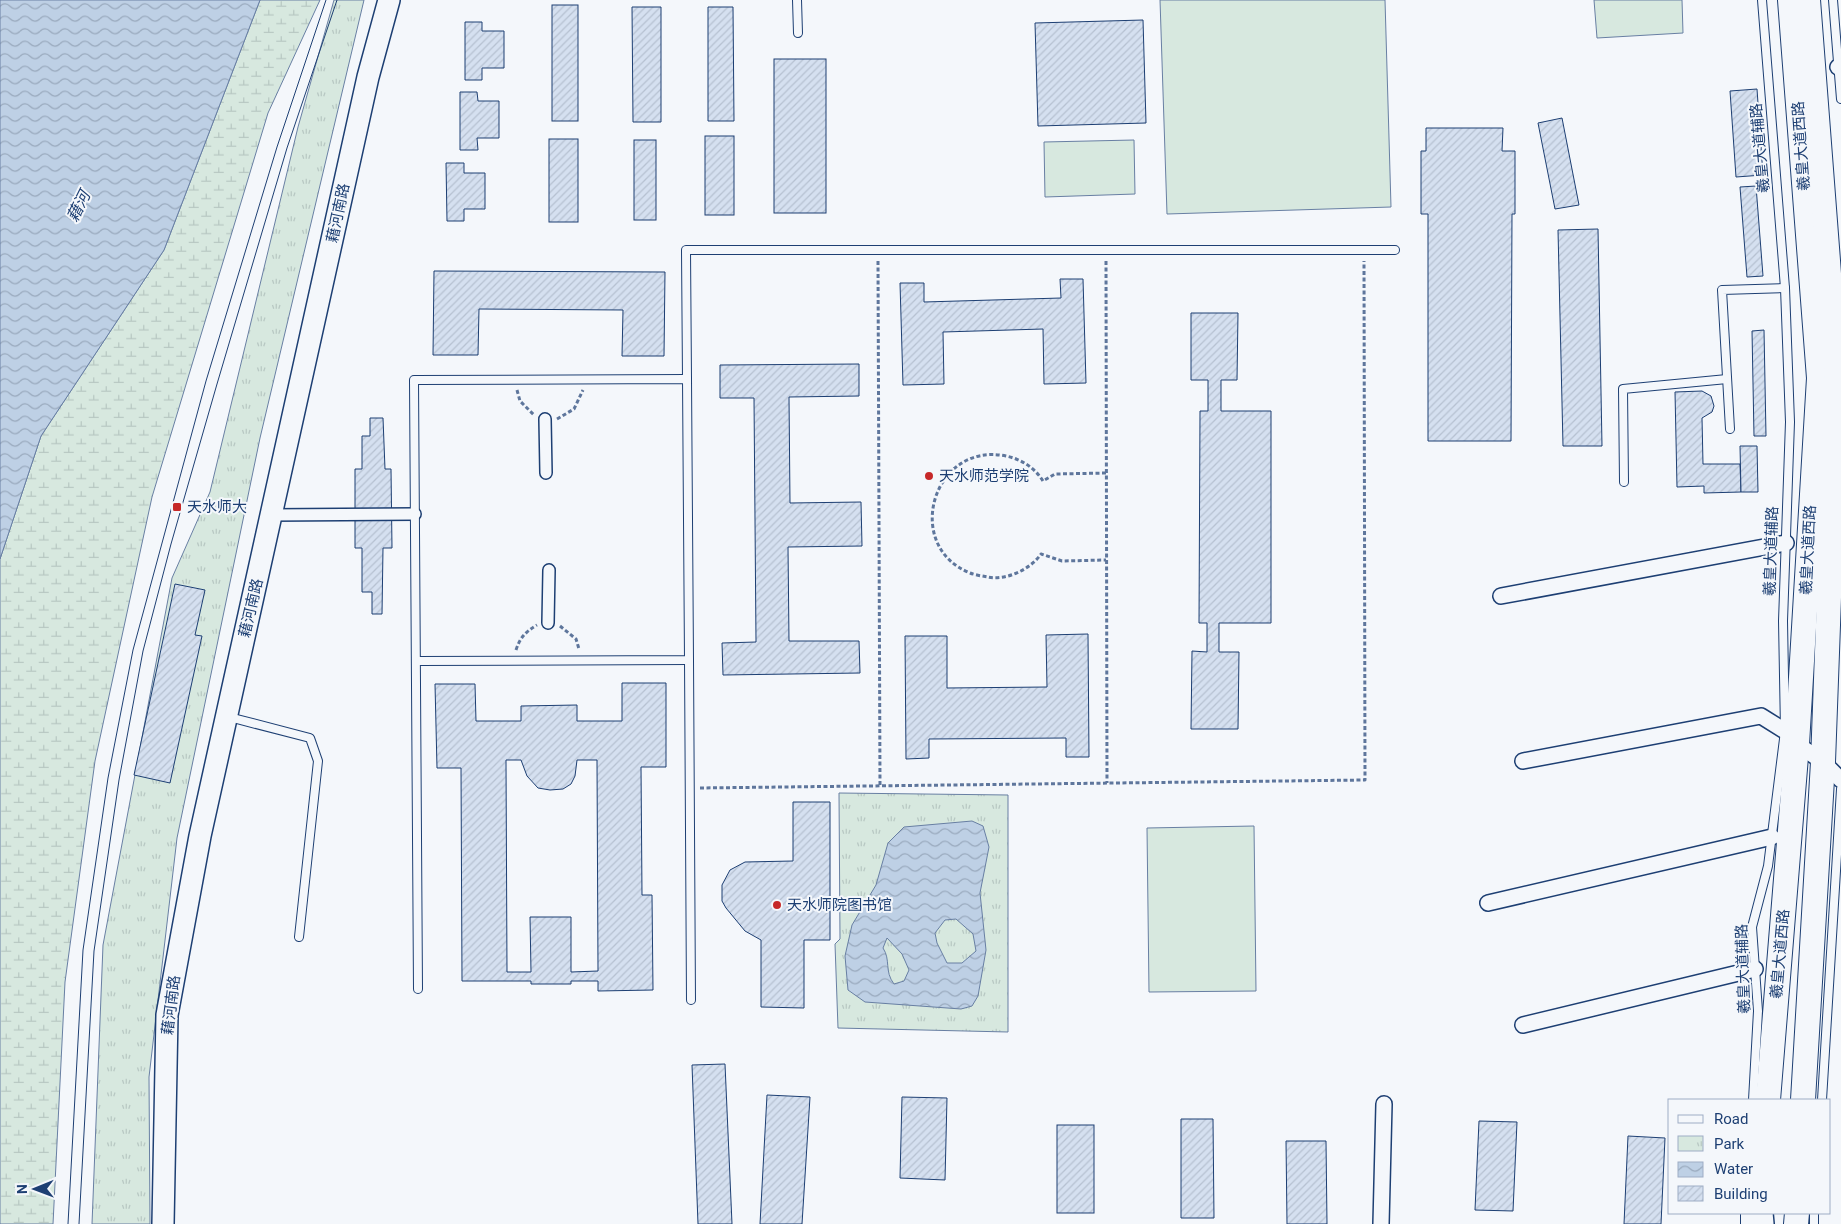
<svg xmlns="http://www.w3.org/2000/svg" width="1841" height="1224" font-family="Roboto,'Noto Sans SC',sans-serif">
<defs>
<pattern id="wetland-marsh" width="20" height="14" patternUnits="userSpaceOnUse" patternTransform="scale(1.25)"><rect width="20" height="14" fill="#d7e8df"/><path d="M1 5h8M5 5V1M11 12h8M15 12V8" fill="none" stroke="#b8c8c3"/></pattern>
<pattern id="park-tufts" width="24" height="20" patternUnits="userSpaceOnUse" patternTransform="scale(1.25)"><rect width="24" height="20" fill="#d7e8df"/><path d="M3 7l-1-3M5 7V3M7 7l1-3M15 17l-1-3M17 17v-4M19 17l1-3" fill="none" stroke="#b8c8c3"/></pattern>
<pattern id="water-waves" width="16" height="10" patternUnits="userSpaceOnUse" patternTransform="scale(1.25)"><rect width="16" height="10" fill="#bed0e5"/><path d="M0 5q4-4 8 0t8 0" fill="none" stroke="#9aaabe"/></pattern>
<pattern id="building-hatch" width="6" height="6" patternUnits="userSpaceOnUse" patternTransform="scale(1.25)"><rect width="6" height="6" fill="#d5e0f0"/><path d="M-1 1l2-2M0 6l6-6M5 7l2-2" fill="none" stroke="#b6c1d1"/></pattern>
</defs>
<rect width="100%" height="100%" fill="#f4f7fb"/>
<g fill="#d7e8df" stroke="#687fa3">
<polygon points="1160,0 1385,0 1391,207 1167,214"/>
<polygon points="1594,0 1682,0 1683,33 1597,38"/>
<polygon points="1134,140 1135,194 1045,197 1044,142"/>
<polygon points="1254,826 1256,991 1149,992 1147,828"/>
</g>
<polygon fill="url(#wetland-marsh)" stroke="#687fa3" points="260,0 320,0 268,113 152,497 95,761 65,982 53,1224 0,1224 0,559 41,436 164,250"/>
<g fill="url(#park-tufts)" stroke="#687fa3">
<polygon points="334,0 364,0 260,438 177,838 149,1077 150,1224 92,1224 103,945 172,578 210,492 298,127"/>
<polygon points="839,793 1008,795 1008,1032 838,1028 835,944 840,939"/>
</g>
<g fill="url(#water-waves)" stroke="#687fa3" fill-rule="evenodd">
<polygon points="0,0 260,0 164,250 41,436 0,559"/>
<path d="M972 821 983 826 989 847 980 893 986 950 978 996 972 1006 961 1009 865 1002 848 990 845 956 852 925 876 885 888 843 904 827ZM956 919 973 934 976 951 962 963H947L937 943 935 933 945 920ZM887 938 902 954 909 970 904 981 894 984C884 971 891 960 883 948Z"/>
</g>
<g fill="url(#building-hatch)" stroke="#1d3f73" fill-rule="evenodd">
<rect x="552" y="5" width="26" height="116"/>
<polygon points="632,7 661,7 661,122 633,122"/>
<polygon points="708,7 733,7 734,121 708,121"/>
<polygon points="1143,20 1146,123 1038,126 1035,23"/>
<polygon points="465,22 482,22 482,31 504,31 504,68 482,68 482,80 465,80"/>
<rect x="774" y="59" width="52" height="154"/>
<polygon points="1757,89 1763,175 1736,177 1730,91"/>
<polygon points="460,92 477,92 478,101 499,101 499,138 477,138 478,150 460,150"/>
<polygon points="1562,118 1579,205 1555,209 1538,123"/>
<polygon points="1426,128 1503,128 1502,151 1515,151 1515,214 1512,214 1511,441 1428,441 1428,214 1421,214 1421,151 1426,151"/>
<rect x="705" y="136" width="29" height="79"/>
<rect x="549" y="139" width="29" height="83"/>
<rect x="634" y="140" width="22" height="80"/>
<polygon points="446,163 464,163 464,173 485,173 485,209 464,209 464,221 447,221"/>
<polygon points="1756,186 1763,276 1747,277 1740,187"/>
<polygon points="1598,229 1602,446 1563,446 1558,230"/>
<polygon points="434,271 665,272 664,356 622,356 623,310 479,309 478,355 433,355"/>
<polygon points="1060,279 1083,279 1086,383 1044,384 1043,329 943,332 944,384 903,385 900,283 924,283 924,302 1061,298"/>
<polygon points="1191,313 1238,313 1237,380 1221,380 1221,411 1271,411 1271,623 1219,623 1219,652 1239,652 1238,729 1191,729 1192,651 1207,652 1207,623 1199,623 1200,411 1208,411 1208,380 1191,380"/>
<polygon points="1764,330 1766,436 1754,436 1752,331"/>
<polygon points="859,364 859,396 789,397 790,503 861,502 862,546 788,547 789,641 859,641 860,673 723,675 722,643 756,642 754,398 720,398 720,365"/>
<polygon points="1702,391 1711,396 1714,406 1712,412 1702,418 1703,464 1740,464 1741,492 1704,493 1704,486 1677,487 1675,392"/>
<polygon points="370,418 383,418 385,469 391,469 392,548 383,548 382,614 372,614 372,592 362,592 362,548 355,548 355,469 362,469 362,436 370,436"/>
<polygon points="1740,446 1757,446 1758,492 1741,492"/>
<polygon points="175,584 205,590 195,635 202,636 170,783 134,775"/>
<polygon points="1088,634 1089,757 1066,757 1066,738 929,739 929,758 906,759 905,636 947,636 947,688 1047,687 1046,635"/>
<path d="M622 683H666V767H641L642 895H652L653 990 598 991V981H571V984H531V981H462L461 768H437L435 684H475L476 721H521V706L577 705V721H622ZM506 760H521L527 776 538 788 550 790 563 789 571 784 575 776 577 760H597L598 971 571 972V917H530L531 972H507Z"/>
<polygon points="793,802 830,802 830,940 804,940 804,1008 761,1007 761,940 745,931 726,908 722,901 722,885 730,870 745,862 793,861"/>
<polygon points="725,1064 732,1224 698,1224 692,1065"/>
<polygon points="767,1095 810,1097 802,1224 760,1224"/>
<polygon points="902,1097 947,1098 945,1180 900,1178"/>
<polygon points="1181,1119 1213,1119 1214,1218 1181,1218"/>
<polygon points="1479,1121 1517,1122 1513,1211 1475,1210"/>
<rect x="1057" y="1125" width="37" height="88"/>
<polygon points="1628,1136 1665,1138 1661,1224 1624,1224"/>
<polygon points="1286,1141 1326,1141 1327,1224 1287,1224"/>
</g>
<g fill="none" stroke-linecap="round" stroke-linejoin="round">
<g stroke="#1d3f73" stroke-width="10">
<g id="service">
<polyline points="797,0 798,33"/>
<polyline points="1833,0 1841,99"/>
<polyline points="687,379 686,250 1395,250"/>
<polyline points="1730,429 1722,290 1785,288"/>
<polyline points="1624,482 1623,389 1727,379"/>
<polyline points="689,660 691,1000"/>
<path d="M416 661 689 660 687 379 414 380C416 583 416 786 418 989"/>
<polyline points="229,717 310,738 318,761 299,937"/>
<polyline points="1753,1100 1758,1011 1752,927 1768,866 1785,731 1783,621 1790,422 1785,288 1762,0"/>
<polyline points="1822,1100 1841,789"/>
<polyline points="1745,1224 1745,1213"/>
<polyline points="1814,1224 1814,1213"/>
</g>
</g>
<g stroke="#1d3f73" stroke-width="14">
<g id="pedestrian">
<polyline points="545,419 546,473"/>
<polyline points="271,515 415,514"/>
<polyline points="548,623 549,570"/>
</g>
</g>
<g stroke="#1d3f73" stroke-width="18">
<g id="minor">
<polyline points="1838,67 1841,66"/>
<polyline points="1501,596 1786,543"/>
<polyline points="1523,761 1761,716 1785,731 1797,744 1823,762 1841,780"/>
<polyline points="1488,903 1772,837"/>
<polyline points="1523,1025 1755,969"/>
<polyline points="1381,1224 1384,1104"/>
</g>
</g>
<g stroke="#1d3f73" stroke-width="24">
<polyline id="secondary" points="163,1224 167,1015 200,836 368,77 389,0"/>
</g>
<g stroke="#1d3f73" stroke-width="26">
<g id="primary">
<polyline points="1768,1100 1797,744 1819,378 1790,0"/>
<polyline points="1803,1100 1823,762 1837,378 1808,0"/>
<polyline points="1796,1224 1797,1213"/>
</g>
</g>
<g stroke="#1d3f73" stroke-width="28">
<polyline id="trunk" points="1760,1213 1761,1224"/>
</g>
<g stroke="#5e769c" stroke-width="3" stroke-dasharray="4 2.5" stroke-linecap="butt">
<polyline points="878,261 880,786"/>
<polyline points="1106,261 1107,783"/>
<polyline points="517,390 520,401 534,415"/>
<polyline points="557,419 574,409 583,390"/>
<path d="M1106 473 1055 474 1043 481C1035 468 1021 459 1006 456 933 441 902 546 970 573 975 575 982 576 988 577 1006 581 1031 569 1041 554L1062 561 1106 560"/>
<polyline points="560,626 576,639 579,649"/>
<path d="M516 650C520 638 525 632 537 625"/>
<polyline points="700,788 1365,780 1364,261"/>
</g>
<use href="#service" stroke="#f4f7fb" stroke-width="8"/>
<use href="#pedestrian" stroke="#f4f7fb" stroke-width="11"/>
<use href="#minor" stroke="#f4f7fb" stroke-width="15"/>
<use href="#secondary" stroke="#f4f7fb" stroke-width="21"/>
<use href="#primary" stroke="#f4f7fb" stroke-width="24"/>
<use href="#trunk" stroke="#f4f7fb" stroke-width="25"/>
<g stroke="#1d3f73" stroke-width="1">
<polyline points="68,1224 83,950 108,778 133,650 206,381 277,147 326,0"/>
<polyline points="79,1224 94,951 119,780 143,651 171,544 217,384 287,148 337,0"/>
</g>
</g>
<g fill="#c62828" stroke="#f4f7fb" stroke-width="2">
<circle cx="929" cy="476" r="5"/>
<rect x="172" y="502" width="10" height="10" rx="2.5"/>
<circle cx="777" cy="905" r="5"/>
</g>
<g text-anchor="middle" stroke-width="4" stroke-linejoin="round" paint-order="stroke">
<g font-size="15" fill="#1d3f73" stroke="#f4f7fb">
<text transform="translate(1801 146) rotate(-94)" y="5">羲皇大道西路</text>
<text transform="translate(1760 148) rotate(-95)" y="5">羲皇大道辅路</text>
<text transform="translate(338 213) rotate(-78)" y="5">藉河南路</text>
<text transform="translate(1808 550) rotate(-87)" y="5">羲皇大道西路</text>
<text transform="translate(1771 551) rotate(-88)" y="5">羲皇大道辅路</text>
<text transform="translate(251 608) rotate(-77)" y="5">藉河南路</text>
<text transform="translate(1780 954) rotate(-85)" y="5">羲皇大道西路</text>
<text transform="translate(1743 969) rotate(-92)" y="5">羲皇大道辅路</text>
<text transform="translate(171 1005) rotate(-83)" y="5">藉河南路</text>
</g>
<g font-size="15" fill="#1d3f73" stroke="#f4f7fb" text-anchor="start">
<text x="939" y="481">天水师范学院</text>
<text x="187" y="512">天水师大</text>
<text x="787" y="910">天水师院图书馆</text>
</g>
<g font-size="16" font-style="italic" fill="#1d3f73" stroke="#f4f7fb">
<text transform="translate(78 206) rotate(-64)" y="6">藉河</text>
</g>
</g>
<rect x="1668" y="1099" width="162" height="115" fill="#f4f7fb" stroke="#9eadc5"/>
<rect x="1678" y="1115" width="25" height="8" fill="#f4f7fb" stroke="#9eadc5"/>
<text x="1714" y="1124" font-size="15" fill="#1d3f73">Road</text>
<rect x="1678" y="1136" width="25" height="15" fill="url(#park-tufts)" stroke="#9eadc5"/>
<text x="1714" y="1149" font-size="15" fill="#1d3f73">Park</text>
<rect x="1678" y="1162" width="25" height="15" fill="url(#water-waves)" stroke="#9eadc5"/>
<text x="1714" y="1174" font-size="15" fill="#1d3f73">Water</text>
<rect x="1678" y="1186" width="25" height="15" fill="url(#building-hatch)" stroke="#9eadc5"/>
<text x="1714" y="1199" font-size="15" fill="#1d3f73">Building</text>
<g transform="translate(35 1189) rotate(269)" stroke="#f4f7fb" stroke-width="4" paint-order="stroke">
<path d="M0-4L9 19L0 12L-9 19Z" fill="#1d3f73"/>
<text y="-8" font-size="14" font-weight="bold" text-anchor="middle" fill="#1d3f73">N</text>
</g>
</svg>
